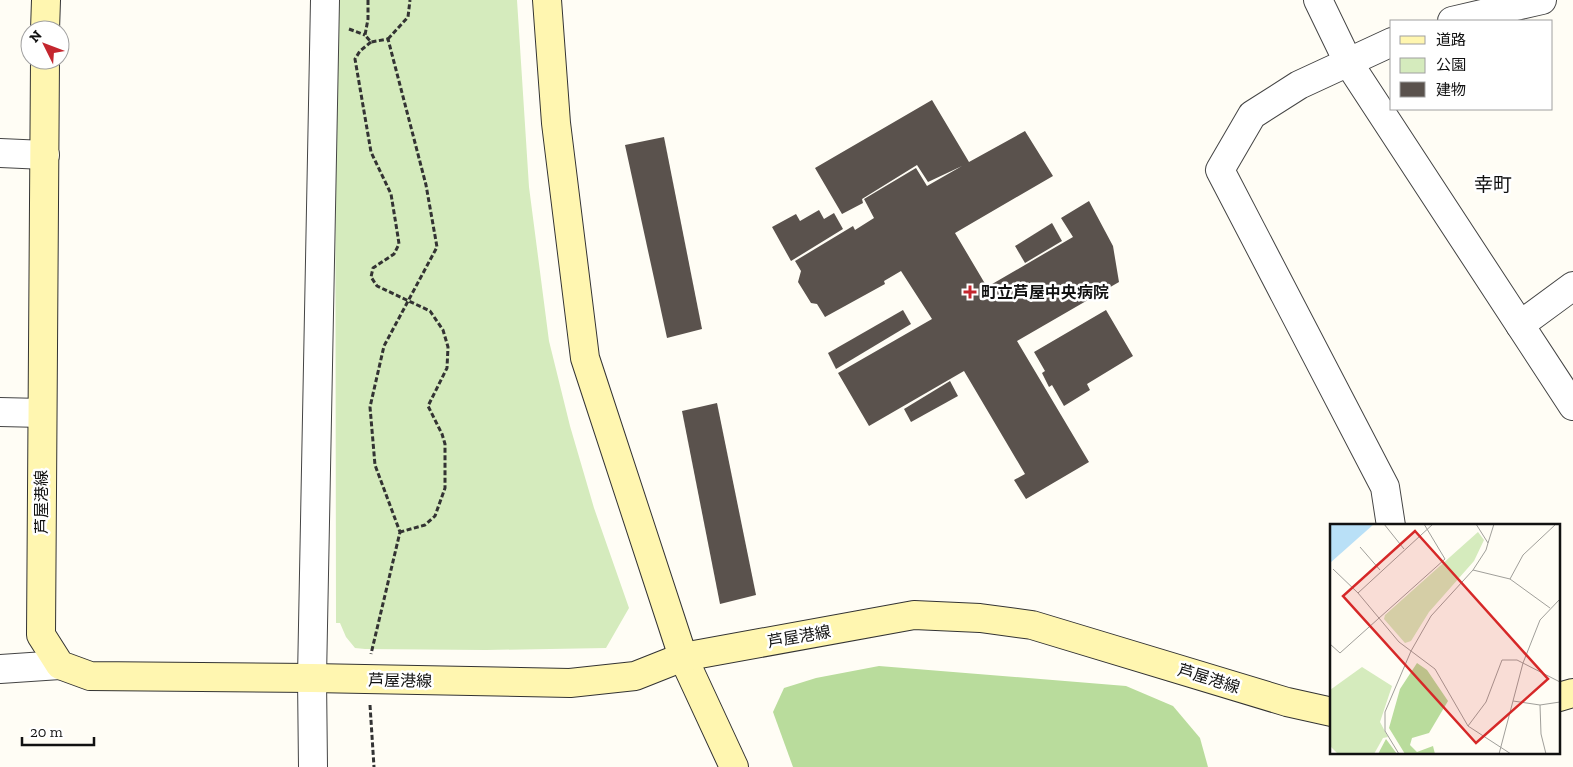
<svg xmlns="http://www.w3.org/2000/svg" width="1573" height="767" font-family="'Zilla Slab','Noto Sans JP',serif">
<rect width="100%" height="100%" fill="#fffdf5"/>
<polygon fill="#d5ebbd" points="335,0 517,0 529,187 549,341 570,426 594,508 629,608 606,648 486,650 365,649 355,648 346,637 340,623 336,623"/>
<polygon fill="#b9dc9c" points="879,666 1126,686 1173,706 1200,738 1208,767 793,767 773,712 784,688 816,678"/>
<g fill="#5a524d">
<polygon points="932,100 969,162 1025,131 1053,176 955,233 987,287 1073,237 1061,218 1089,201 1113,246 1119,282 1017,341 1089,462 1026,499 1014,480 1025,474 964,371 869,426 838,373 932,319 901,271 884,281 885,284 825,317 817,304 811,303 798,282 801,271 795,261 853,226 855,230 874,218 864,199 916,168 927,186 962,166 928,182 917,165 862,199 863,203 842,214 815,168"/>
<polygon points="664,137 702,329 667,338 625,145"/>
<polygon points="819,210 824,219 834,213 843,229 791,261 772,227 796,214 800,221"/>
<polygon points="1052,223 1062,241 1025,263 1015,246"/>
<polygon points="903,310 911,324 836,369 828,353"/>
<polygon points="1106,310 1133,356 1087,384 1090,390 1064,406 1052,385 1049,387 1042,373 1045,371 1034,352"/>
<polygon points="950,381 958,396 911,422 904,409"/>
<polygon points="717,403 756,595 720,604 682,411"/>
</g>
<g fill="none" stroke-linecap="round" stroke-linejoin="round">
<g stroke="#444" stroke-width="30">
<g id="street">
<polyline points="1318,0 1348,62 1573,406"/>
<polyline points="1452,21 1542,0"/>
<polyline points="0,153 45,155"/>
<polyline points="1520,325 1573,286"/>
<polyline points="0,412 42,413"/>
<polyline points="1391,526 1385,487 1220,170 1252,115 1299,85 1392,42"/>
<polyline points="0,669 60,665"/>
<polyline points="313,767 312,678 325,0"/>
</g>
</g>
<g stroke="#333" stroke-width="30">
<g id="secondary">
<polyline points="547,0 556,123 585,358 683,657 734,767"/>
<polyline points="45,30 46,0"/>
<polyline points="45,60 41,635 60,665 90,676 312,678 570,683 635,676 683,657 914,615 980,618 1032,625 1287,702 1332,712"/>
<polyline points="1559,697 1573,693"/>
</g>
</g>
<g stroke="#333" stroke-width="3" stroke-dasharray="5 2.5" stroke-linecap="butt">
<polyline points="368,0 368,19 365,35 371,42 388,39 426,185 437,247 384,346 370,407 375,465 400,532 371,654"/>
<polyline points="349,29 365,35"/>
<polyline points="388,39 408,17 410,0"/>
<polyline points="371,42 360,51 355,59 371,152 391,194 398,237 399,244 394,254 373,268 371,277 377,286 430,311 443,330 448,347 447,368 428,406 442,434 445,444 445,488 435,516 425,525 400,532"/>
<polyline points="370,705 374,767"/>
</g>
<use href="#street" stroke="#fff" stroke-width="28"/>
<use href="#secondary" stroke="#fff6b0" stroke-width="28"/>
</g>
<path fill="#c4262e" stroke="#fff" stroke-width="2" d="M967.5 284.5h5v5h5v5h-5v5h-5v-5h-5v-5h5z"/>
<g text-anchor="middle" stroke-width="5" stroke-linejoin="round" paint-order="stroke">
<g font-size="16" font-weight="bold" fill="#111" stroke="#fff" text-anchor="start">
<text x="981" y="298">町立芦屋中央病院</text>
</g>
<g font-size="16" fill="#111" stroke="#fff">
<text transform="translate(41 502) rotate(-90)" y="6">芦屋港線</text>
<text transform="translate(799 636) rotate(-10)" y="6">芦屋港線</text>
<text transform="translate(1209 678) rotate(17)" y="6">芦屋港線</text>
<text transform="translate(400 680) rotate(1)" y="6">芦屋港線</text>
</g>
<g font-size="19" fill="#111" stroke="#fff">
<text x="1493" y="191">幸町</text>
</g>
</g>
<g transform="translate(1330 524)">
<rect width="230" height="230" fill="#fffdf5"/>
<path d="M148 8 154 16 144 37 99 88 81 117 75 119 54 95 55 91ZM32 143 62 162 50 198 58 213 53 214 44 230H8L0 222V166Z" fill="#d5ebbd"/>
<path d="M87 139 97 146 118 177 99 209 82 214 80 221 87 228 103 222 105 230H75L59 204 70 165ZM56 215 67 230H48Z" fill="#b9dc9c"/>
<path d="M0 0H44L0 39Z" fill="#b9e0f7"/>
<path fill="none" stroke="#a09f9a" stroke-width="1" d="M54 0 74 25M103 0 28 69 69 118 105 145 138 202 181 230M158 19 164 0M30 23 50 46M3 45 28 69M143 46 180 55 220 84M180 55 193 31 226 0M0 120 10 129 115 35 94 0M183 177 210 181 230 178M210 181 211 210 216 230M138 202 156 178 172 136H187L230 158M69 230 55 207V188L81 127 101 92 143 46 156 26 158 19 146 0M169 230 193 139 210 96 230 75"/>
<path fill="#d62828" fill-opacity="0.15" stroke="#d62828" stroke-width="2.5" d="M85 7 218 155 146 219 13 72Z"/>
<rect width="230" height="230" fill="none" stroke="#111" stroke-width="2.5"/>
</g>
<rect x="1390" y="20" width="162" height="90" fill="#ffffff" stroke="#a0a0a0"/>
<rect x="1400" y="36" width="25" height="8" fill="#fff6b0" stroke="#a0a0a0"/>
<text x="1436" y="45" font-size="15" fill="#111111">道路</text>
<rect x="1400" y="58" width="25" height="15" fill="#d5ebbd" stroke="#a0a0a0"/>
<text x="1436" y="70" font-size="15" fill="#111111">公園</text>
<rect x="1400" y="82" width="25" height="15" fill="#5a524d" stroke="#a0a0a0"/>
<text x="1436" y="95" font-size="15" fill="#111111">建物</text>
<g transform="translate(45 45) rotate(312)"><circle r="24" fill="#ffffff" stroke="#a0a0a0"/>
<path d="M0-4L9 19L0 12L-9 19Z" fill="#c4262e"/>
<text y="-8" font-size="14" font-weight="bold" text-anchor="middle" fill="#111111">N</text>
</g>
<path d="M22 737v8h72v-8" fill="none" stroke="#111111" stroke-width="2.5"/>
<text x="30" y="737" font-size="15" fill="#111111" stroke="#ffffff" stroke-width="4" paint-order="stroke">20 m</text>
</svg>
